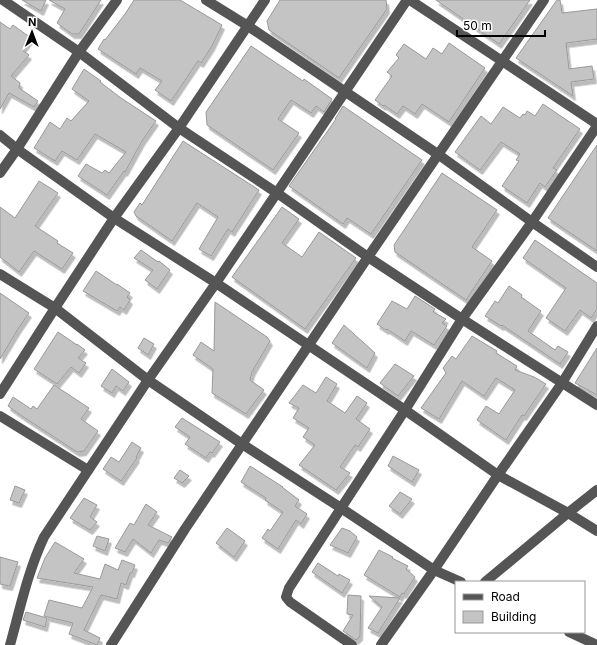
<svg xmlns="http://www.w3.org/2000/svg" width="597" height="645" font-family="Inter,sans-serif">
<defs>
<filter id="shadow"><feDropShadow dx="2.5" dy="4.5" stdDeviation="0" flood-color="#0004"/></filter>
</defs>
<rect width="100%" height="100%" fill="#fff"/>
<g fill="#c4c4c4" stroke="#999" filter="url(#shadow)">
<polygon points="22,0 46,0 41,11"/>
<polygon points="49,0 101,0 79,34 72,34 57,23 65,9"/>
<polygon points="134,0 180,0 222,25 212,46 201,63 198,61 171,101 155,90 162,81 140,68 136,74 98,49 104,39 105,40 125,14"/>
<polygon points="280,0 386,0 387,9 339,78 269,30 267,21"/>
<polygon points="436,0 530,0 499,44"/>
<polygon points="557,0 560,0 562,13 597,9 597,39 566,43 569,69 592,66 594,79 571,82 573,96 516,58"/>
<polygon points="0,22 10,29 13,25 31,38 22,50 29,55 11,76 20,83 19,88 38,101 34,107 9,93 0,109"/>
<polygon points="449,43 485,68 449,122 422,104 415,114 403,106 397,114 384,105 383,106 375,100 392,76 387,72 399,58 396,55 404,44 426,59 433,48 442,54"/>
<polygon points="251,46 303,81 304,79 332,99 324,112 316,106 311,113 291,100 278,119 299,133 273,170 207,125 206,112"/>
<polygon points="84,69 101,81 100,82 121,98 156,121 142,141 125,172 124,171 107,195 78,176 86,164 102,173 105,170 109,173 126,152 95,134 77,160 62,151 55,161 34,148 50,122 60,129 67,118 71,121 89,101 72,89"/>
<polygon points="543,104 580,129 553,168 557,170 545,187 540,183 527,203 502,186 519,161 516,160 520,154 501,142 480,170 455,152 481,116 491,124 503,107 520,118 523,114 525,115 527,111 535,116"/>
<polygon points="343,106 422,160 371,234 347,218 343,224 289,186 336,119 335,119"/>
<polygon points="183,141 259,190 232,232 228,229 211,256 199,249 218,217 197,203 172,241 136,216 134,212 140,203 142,205"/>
<polygon points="597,145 597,251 548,218"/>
<polygon points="442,173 497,210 472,247 492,261 466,300 395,252 394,245"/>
<polygon points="39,181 58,193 35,226 58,241 57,243 73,253 62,269 34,251 19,272 0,257 0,207 15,218"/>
<polygon points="282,207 299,219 282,243 302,257 319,232 356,258 305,329 232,277"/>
<polygon points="535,240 597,283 597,309 591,318 580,310 565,331 546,318 566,288 523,258"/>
<polygon points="141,250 158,262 159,261 170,270 157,289 145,280 153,270 134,258"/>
<polygon points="96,271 117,285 117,284 130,293 127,297 130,300 124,310 120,307 117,311 83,291"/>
<polygon points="509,286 522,295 521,297 541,311 528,331 555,350 558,346 568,352 560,364 502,325 501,326 485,316 495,301 498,303"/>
<polygon points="0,293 29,313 18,329 0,359"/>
<polygon points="415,296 435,309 433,312 446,319 442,323 447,326 434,345 411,331 405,341 387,329 386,330 377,324 392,301 407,309"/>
<polygon points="215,302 267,337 270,341 252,372 250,380 264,390 246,414 212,393 213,369 193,355 201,342 214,351"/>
<polygon points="344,325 375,353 367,368 332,343"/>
<polygon points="58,332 77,345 77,344 85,350 78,358 86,363 79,373 71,367 57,384 34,369"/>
<polygon points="472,336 497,351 496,353 517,366 515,370 534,377 546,384 524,416 522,415 506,440 477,420 486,406 499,414 515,390 496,378 484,396 462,381 439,419 421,408 446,373 443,368 452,356 456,359"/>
<polygon points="144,338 154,344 148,355 138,348"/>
<polygon points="597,348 597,395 575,383"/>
<polygon points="395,364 414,376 398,396 380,383"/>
<polygon points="112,369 129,382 123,391 116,386 112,393 101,386"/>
<polygon points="326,377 337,384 327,401 345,413 357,396 367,403 356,419 370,429 358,447 355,445 340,467 350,473 336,490 299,465 315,445 303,437 309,428 293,418 299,408 289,403 303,385 316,393"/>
<polygon points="54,385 89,408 81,419 98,431 84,451 77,452 22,416 8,406 13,397 31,409 33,406 37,409"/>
<polygon points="182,418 220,442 212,453 210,452 206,458 185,444 190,437 175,427"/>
<polygon points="132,442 141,448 136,457 137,458 121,481 103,469 111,457 119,462"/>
<polygon points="393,456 419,470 412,482 388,466"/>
<polygon points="250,466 283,487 282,487 299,500 295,506 307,514 301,524 296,520 278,549 262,538 268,529 270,531 283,512 265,500 266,498 241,482"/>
<polygon points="180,470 189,476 182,483 174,478"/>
<polygon points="15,486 25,490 19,503 10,500"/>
<polygon points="400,492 412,499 400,514 389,506"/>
<polygon points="84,498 97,505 90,517 97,522 90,530 70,518"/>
<polygon points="146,504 157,512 148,525 172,537 168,543 159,540 151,553 133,539 125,552 115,548 130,523 134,525"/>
<polygon points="227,528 245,541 234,557 216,543"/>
<polygon points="342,528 350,531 357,537 348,553 330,545"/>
<polygon points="97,536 109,539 105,551 93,546"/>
<polygon points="55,542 84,559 74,573 100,579 105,564 118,570 122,560 135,565 132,573 130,573 126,585 121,583 117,599 101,595 84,630 100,638 97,645 69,634 73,623 44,616 49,600 82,608 93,587 37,578 45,558"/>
<polygon points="379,550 393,557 392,558 408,566 406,569 415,577 404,594 402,593 400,597 364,575"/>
<polygon points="0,557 18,562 10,586 0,584"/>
<polygon points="318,563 338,576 339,574 350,580 342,593 312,572"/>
<polygon points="348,595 361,596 360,636 356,640 343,631 353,615 347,614"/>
<polygon points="369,596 400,598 378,633 368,628 382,607"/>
<polygon points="26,612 47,618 45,627 23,620"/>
</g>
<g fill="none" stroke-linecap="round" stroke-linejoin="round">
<g stroke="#555" stroke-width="10">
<polyline points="3,0 79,52 179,128 277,193 368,257 462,319 597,405"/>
<polyline points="206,0 248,26 439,155 532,222 597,267"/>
<polyline points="410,0 597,124"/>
<polyline points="0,135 17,149 114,218 216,283 405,410 498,475 568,513 597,531"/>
<polyline points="0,173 17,149 79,52 117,0"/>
<polyline points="0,274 55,308 148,380 242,444 341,508 434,570 461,582"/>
<polyline points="0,394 55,308 114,218 179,128 265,0"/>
<polyline points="0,416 88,470"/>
<polyline points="485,582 568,513 597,490"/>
<polyline points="569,632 597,645"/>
<path d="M10 645C20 609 28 571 44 537L148 380 216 283 407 0"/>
<polyline points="111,645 185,529 368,257 544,0"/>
<polyline points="352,645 290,602 286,597 289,588 405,410 462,319 532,222 597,126"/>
<polyline points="381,645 434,570 498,475 562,383 597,326"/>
</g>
</g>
<rect x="455" y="581" width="130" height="52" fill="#ffffff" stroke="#999999"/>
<rect x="463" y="594" width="20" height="6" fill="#555555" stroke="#999999"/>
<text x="491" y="601" font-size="12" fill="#000000">Road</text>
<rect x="463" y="611" width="20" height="12" fill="#c4c4c4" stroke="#999999"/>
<text x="491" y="621" font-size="12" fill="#000000">Building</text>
<g transform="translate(32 32) rotate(1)" stroke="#ffffff" stroke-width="3" paint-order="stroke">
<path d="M0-3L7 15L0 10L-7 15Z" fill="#000000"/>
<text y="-6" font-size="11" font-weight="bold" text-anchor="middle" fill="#000000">N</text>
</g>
<path d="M457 30v6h88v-6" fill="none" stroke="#000000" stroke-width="2"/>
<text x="463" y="30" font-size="12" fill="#000000" stroke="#ffffff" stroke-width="3" paint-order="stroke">50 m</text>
</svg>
